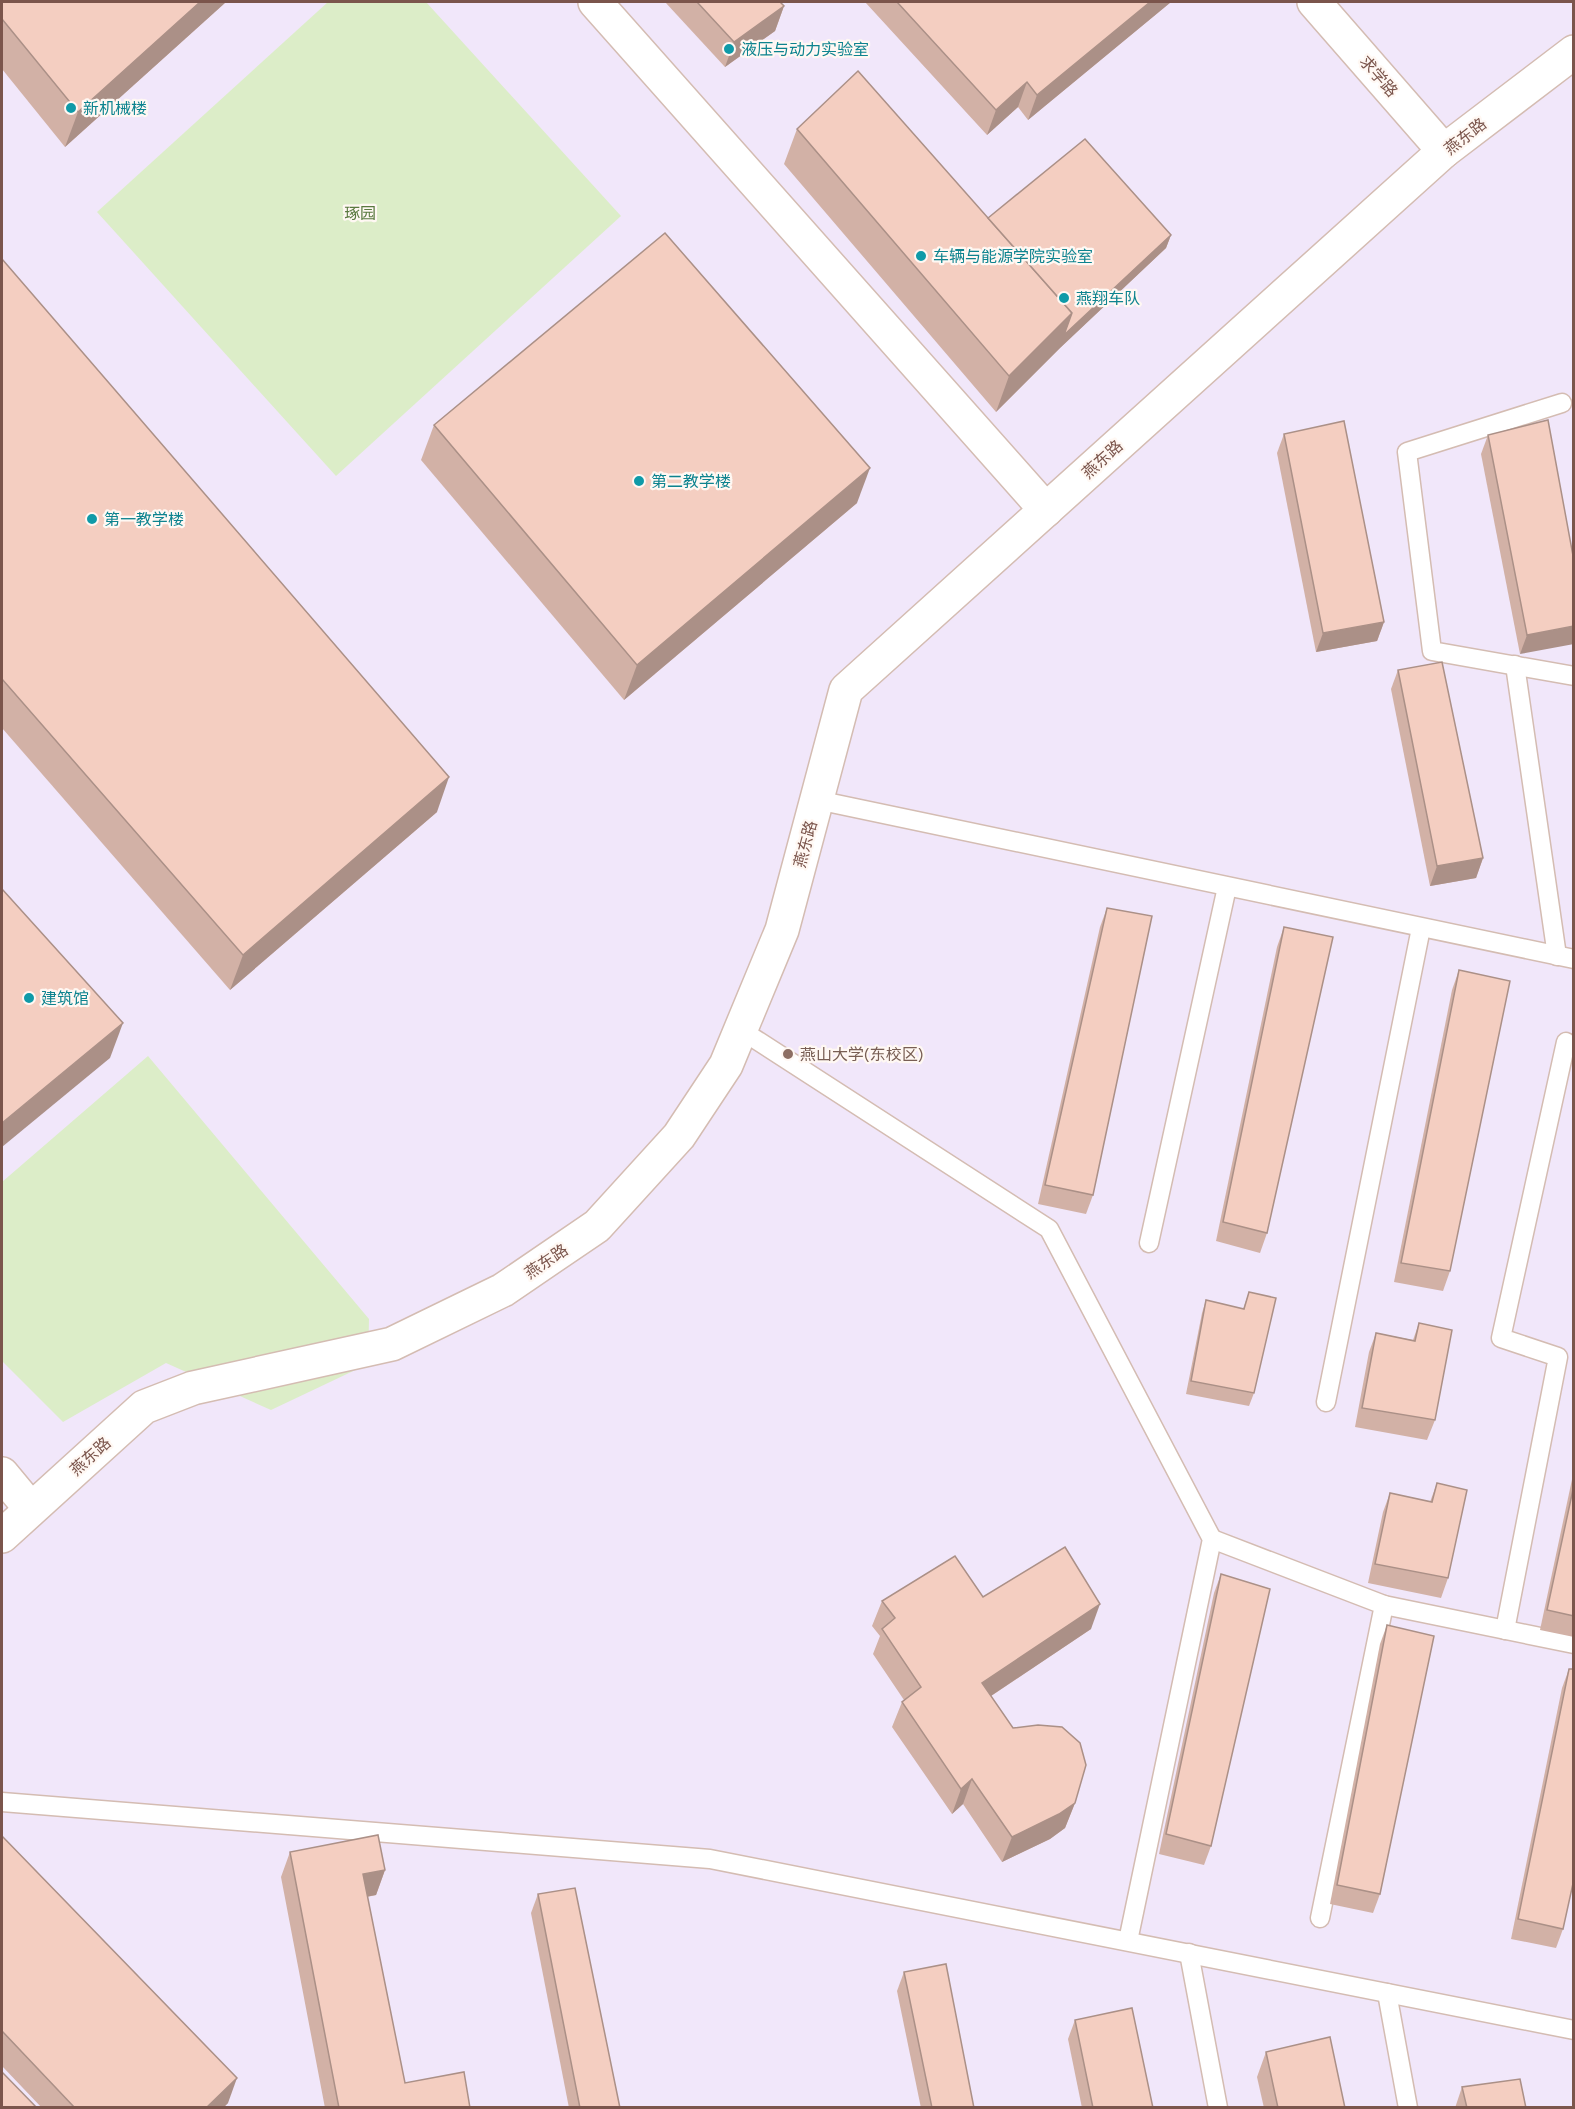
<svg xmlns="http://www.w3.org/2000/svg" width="1575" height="2109" font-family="Figtree,'Noto Sans SC',sans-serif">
<rect width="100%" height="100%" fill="#fdf4eb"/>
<rect fill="#f1e7fa" x="2" y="2" width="1571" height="2105"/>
<g fill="#dcedc8">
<polygon points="328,2 426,2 621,216 336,476 97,212"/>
<polygon points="148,1056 369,1319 368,1364 271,1410 166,1363 63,1422 2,1361 2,1182"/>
</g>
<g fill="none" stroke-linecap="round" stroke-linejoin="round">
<g stroke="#d4bcb2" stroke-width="21">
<g id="service">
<polyline points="1562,403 1407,452 1432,651 1574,676"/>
<polyline points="1515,665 1557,956"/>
<polyline points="817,800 1574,959"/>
<polyline points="741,1030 1049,1229 1212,1539 1128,1941"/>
<polyline points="1149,1243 1227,887"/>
<polyline points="1326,1402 1421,928"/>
<polyline points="1212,1539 1384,1605 1320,1918"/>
<polyline points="1384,1605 1574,1644"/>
<polyline points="1505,1630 1558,1357 1501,1338 1566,1042"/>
<polyline points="2,1802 710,1859 1574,2030"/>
<polyline points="1189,1953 1218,2108"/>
<polyline points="1387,1993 1408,2108"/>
</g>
</g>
<g stroke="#d4bcb2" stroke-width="36">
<g id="minor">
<polyline points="595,2 1046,510"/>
<polyline points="1314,2 1444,151"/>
<polyline points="2,1474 31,1509"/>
<polyline points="2,1536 144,1407 193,1388 392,1344 503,1290 597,1226 679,1136 726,1065 782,930 846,690 1444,151 1574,52"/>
</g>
</g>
<use href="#service" stroke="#fff" stroke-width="18"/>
<use href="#minor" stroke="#fff" stroke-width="33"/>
</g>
<g fill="#d2b1a6">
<polygon points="2,2 226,2 65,147 2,69"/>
<polygon points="665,2 780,2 784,6 775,31 725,67"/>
<polygon points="865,2 1171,2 1028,120 1018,107 987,135"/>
<polygon points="797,129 988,218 1171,235 1166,248 1060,348 996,412 784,164"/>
<polygon points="2,259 437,812 230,990 2,728"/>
<polygon points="434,425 857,503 624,700 421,460"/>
<polygon points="1284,434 1384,622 1377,641 1316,652 1277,453"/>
<polygon points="1488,435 1574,561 1520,654 1481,454"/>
<polygon points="1398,670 1483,858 1476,878 1430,886 1391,689"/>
<polygon points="1107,908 1093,1195 1086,1214 1038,1204 1100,927"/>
<polygon points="1284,927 1267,1233 1260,1253 1216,1241 1277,947"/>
<polygon points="1459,970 1450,1271 1443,1291 1394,1282 1452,990"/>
<polygon points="1249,1292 1254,1393 1249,1406 1186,1394 1202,1313 1206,1300 1243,1309"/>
<polygon points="1419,1323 1435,1420 1427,1440 1355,1427 1369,1352 1376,1333 1413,1340"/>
<polygon points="1574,1470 1574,1637 1540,1630"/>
<polygon points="1437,1483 1448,1578 1441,1598 1368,1583 1383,1512 1390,1493 1430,1502"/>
<polygon points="1221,1574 1211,1846 1204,1865 1159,1854 1214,1593"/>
<polygon points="983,1597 1091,1629 991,1696 1013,1728 1075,1803 1065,1828 1050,1839 1002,1862 963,1804 952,1814 892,1727 902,1702 904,1700 873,1654 880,1636 872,1626 882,1601"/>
<polygon points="1387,1625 1380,1894 1373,1913 1330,1904 1380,1644"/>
<polygon points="1569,1669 1563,1929 1556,1948 1511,1939 1562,1688"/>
<polygon points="2,1836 228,2103 223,2108 42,2108 2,2066"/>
<polygon points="290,1852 385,1870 376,1895 367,1897 405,2083 470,2108 325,2108 281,1877"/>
<polygon points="538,1894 620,2108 569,2108 531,1913"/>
<polygon points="904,1972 974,2108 921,2108 897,1991"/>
<polygon points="1075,2020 1153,2108 1082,2108 1068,2039"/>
<polygon points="1266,2052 1345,2108 1264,2108 1257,2077"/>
<polygon points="1462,2087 1526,2108 1455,2108"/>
</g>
<g fill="#ab9087">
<polygon points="200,2 226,2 65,147 78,112"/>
<polygon points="1150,2 1171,2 1028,120 1037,95"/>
<polygon points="784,6 775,31 725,67 734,42"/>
<polygon points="1027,82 1018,107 987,135 996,110"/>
<polygon points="1171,235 1166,248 1060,348 996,412 1009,376 1072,313"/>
<polygon points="870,468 857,503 624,700 637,665"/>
<polygon points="1384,622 1377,641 1316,652 1323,633"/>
<polygon points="1574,626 1574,644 1520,654 1527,635"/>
<polygon points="449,777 437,812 230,990 243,955"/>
<polygon points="1483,858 1476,878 1430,886 1437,866"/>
<polygon points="123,1023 110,1058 2,1147 2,1123"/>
<polygon points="1100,1604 1091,1629 973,1708 982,1683"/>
<polygon points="972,1779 963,1804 952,1814 961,1789"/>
<polygon points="1075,1803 1065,1828 1050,1839 1002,1862 1012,1837"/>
<polygon points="385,1870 376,1895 353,1899 363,1874"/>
<polygon points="237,2078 228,2103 223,2108 206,2108"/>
</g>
<g fill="#f4cec1" stroke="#ab9087" stroke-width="1.5">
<polygon points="2,2 200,2 78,112 2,19"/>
<polygon points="697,2 780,2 784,6 734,42"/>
<polygon points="897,2 1150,2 1037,95 1027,82 996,110"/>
<polygon points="858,71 1072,313 1009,376 797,129"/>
<polygon points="1085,139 1171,235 1064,335 1072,313 988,218"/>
<polygon points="665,233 870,468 637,665 434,425"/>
<polygon points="2,259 449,777 243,955 2,679"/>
<polygon points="1548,420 1574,561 1574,626 1527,635 1488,435"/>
<polygon points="1344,421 1384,622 1323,633 1284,434"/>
<polygon points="1442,662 1483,858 1437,866 1398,670"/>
<polygon points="2,889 123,1023 2,1123"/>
<polygon points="1107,908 1152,916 1093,1195 1045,1185"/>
<polygon points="1284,927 1333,937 1267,1233 1223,1222"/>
<polygon points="1459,970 1510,981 1450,1271 1401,1263"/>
<polygon points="1249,1292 1276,1298 1254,1393 1191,1381 1206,1300 1244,1309"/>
<polygon points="1419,1323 1452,1330 1435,1420 1362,1408 1376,1333 1415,1341"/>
<polygon points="1437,1483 1467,1490 1448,1578 1375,1564 1390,1493 1432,1502"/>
<polygon points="1574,1485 1574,1616 1547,1610"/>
<polygon points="1065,1547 1100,1604 982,1683 1013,1728 1038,1725 1062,1727 1080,1743 1086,1765 1075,1803 1059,1814 1012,1837 972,1779 961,1789 902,1702 921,1687 882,1629 895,1618 882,1601 955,1556 983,1597"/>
<polygon points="1221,1574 1270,1589 1211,1846 1166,1834"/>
<polygon points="1387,1625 1434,1636 1380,1894 1337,1885"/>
<polygon points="1569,1669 1574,1669 1574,1879 1563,1929 1518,1919"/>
<polygon points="378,1835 385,1870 363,1874 405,2083 464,2072 470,2108 339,2108 290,1852"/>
<polygon points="2,1836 237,2078 206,2108 75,2108 2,2031"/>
<polygon points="575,1888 620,2108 580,2108 538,1894"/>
<polygon points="946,1964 974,2108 932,2108 904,1972"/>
<polygon points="1132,2008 1153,2108 1093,2108 1075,2020"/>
<polygon points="1330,2037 1345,2108 1278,2108 1266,2052"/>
<polygon points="2,2072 37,2108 2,2108"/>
<polygon points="1520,2079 1526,2108 1467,2108 1462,2087"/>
</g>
<g fill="#0f9aa8" stroke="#fff8f3" stroke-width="2">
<circle cx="729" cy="49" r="6"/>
<circle cx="71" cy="108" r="6"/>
<circle cx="921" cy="256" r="6"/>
<circle cx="1064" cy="298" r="6"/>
<circle cx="639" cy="481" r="6"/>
<circle cx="92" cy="519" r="6"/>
<circle cx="29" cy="998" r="6"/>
</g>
<circle fill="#8d6e63" stroke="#fff8f3" stroke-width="2" cx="788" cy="1054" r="6"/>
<g text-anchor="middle" stroke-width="4.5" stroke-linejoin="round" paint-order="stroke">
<g font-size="16" fill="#0d838f" stroke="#fff8f3" text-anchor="start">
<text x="741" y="55">液压与动力实验室</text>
<text x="83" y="114">新机械楼</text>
<text x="933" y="262">车辆与能源学院实验室</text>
<text x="1076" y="304">燕翔车队</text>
<text x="651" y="487">第二教学楼</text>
<text x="104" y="525">第一教学楼</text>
<text x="41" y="1004">建筑馆</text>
</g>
<g font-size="16" fill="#7b554c" stroke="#fff8f3">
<text transform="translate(1379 76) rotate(49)" y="6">求学路</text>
<text transform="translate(1465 136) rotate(-38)" y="6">燕东路</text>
<text transform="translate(1102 459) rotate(-42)" y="6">燕东路</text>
<text transform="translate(805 844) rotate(-75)" y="6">燕东路</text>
<text transform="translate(546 1261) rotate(-34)" y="6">燕东路</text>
<text transform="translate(90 1456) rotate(-42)" y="6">燕东路</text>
</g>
<g font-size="16" fill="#5a7a40" stroke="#fff8f3">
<text x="360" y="219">琢园</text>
</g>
<g font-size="16" fill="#785e54" stroke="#fff8f3" text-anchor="start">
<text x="800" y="1060">燕山大学(东校区)</text>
</g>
</g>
<rect width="1575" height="2109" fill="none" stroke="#7b554c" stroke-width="6"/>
</svg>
